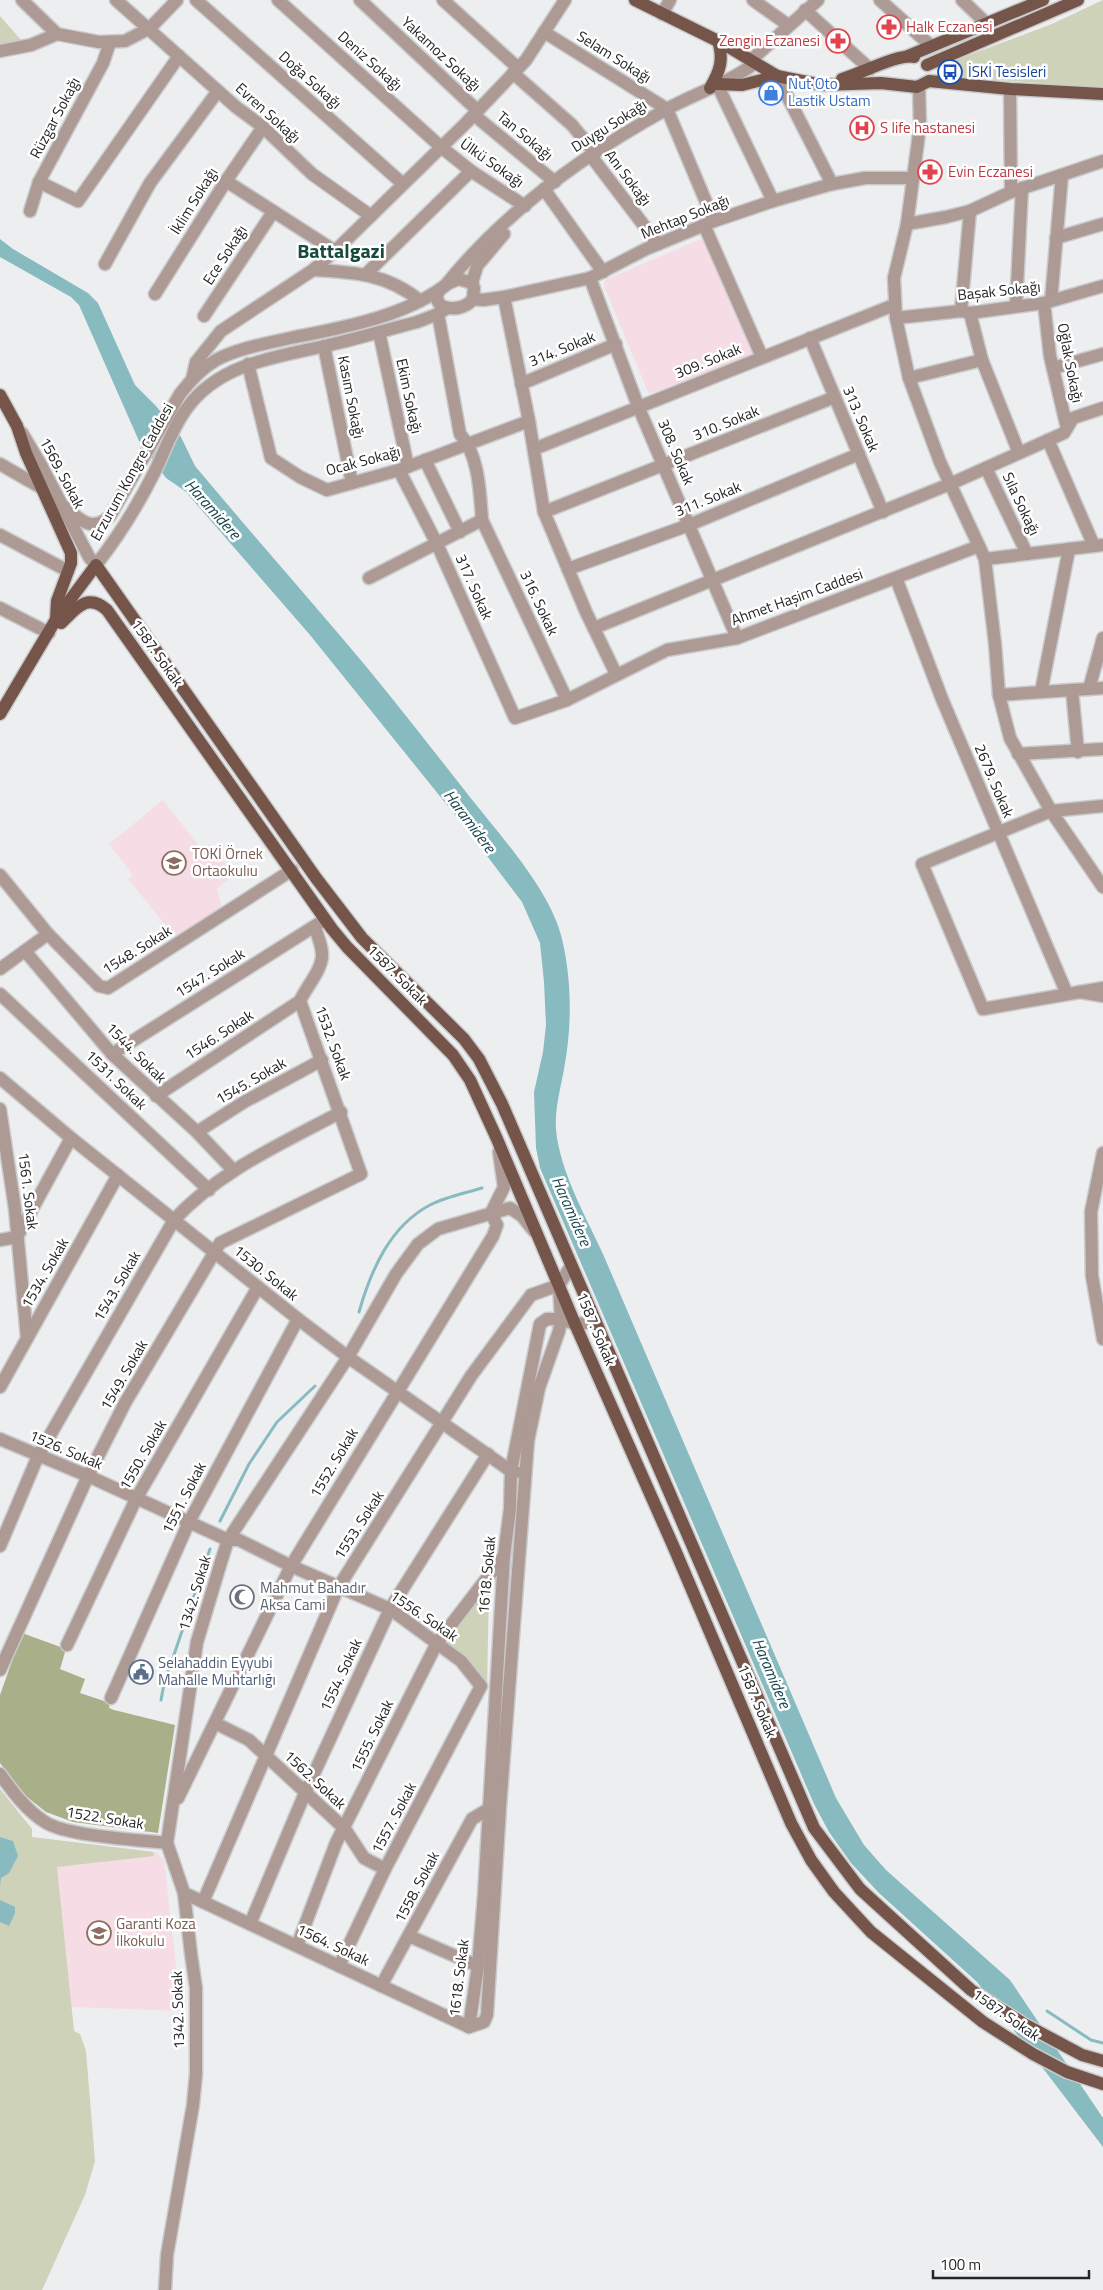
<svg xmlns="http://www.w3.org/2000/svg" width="1103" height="2290" font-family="'Titillium Web',sans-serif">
<rect width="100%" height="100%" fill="#edeef0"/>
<g fill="#f6dce4">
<polygon points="701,239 707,242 754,354 649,394 604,286 605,280"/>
<polygon points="163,800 202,850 210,844 234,875 217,888 221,905 218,912 178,940 128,879 133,875 109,844"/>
<polygon points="31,1837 156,1852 164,1860 181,2011 71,2007 74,2031"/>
</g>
<g fill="#ced2b9">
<polygon points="1103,0 1103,88 949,76 948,63 1052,24"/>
<polygon points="0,16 21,40 0,45"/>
<polygon points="489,1583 487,1691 471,1667 445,1643"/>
<polygon points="0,1789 32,1829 32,1837 153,1852 154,1856 57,1867 74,2031 80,2034 86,2051 95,2161 85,2195 42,2290 0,2290"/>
</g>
<polygon fill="#a9af88" points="22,1633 66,1649 60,1669 85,1679 80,1693 110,1703 109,1708 114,1710 175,1725 158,1833 73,1822 46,1812 26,1796 0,1763 0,1695"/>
<g fill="#87bbc0">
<path d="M0 239 13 249 88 293 98 303 135 385 156 406 181 437 195 466C242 522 290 577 337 632 382 684 424 739 466 792 497 832 551 890 562 939 572 981 572 1027 564 1069 560 1092 553 1114 557 1138 564 1179 586 1217 603 1254L836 1798 864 1845 886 1870 1010 1980 1103 2118V2147L977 1982 879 1893 851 1863 829 1832 814 1804 540 1168 536 1148 534 1092 543 1052 546 1025 544 982 540 943 522 902 472 836 310 635 185 491 166 478 139 441 79 305 71 297 0 257Z"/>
<polygon points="0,1837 13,1841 18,1856 9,1873 1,1878 0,1886"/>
<polygon points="0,1900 15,1907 15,1913 9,1926 0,1922"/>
</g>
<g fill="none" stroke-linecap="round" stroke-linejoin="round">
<g stroke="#87bbc0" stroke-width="3">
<path d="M359 1312C371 1270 390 1226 430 1205 445 1197 466 1193 482 1188"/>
<polyline points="220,1521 249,1464 277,1422 315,1386"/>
<polyline points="161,1700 164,1684 210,1549"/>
<polyline points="1047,2011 1091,2040 1103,2043"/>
</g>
<g stroke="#c9cacc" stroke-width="15">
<g id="minor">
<polyline points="22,0 57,34 99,42 125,41 150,28 177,0"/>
<polyline points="116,0 236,107 263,127 312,174 371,216"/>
<polyline points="196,0 403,184"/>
<polyline points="278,0 441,147 471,171 525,206"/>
<polyline points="360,0 478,111"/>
<polyline points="443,0 518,68"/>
<polyline points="753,0 788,25"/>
<polyline points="880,0 931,46"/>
<polyline points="962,0 987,24"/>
<polyline points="805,10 870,69"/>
<polyline points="662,14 670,0"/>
<polyline points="544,32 667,109 714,221"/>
<polyline points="0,51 31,45 57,34"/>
<polyline points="751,60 818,0"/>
<polyline points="513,73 572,125 595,153"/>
<polyline points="777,76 832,184"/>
<polyline points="717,84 773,201"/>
<polyline points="919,86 920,126 907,224 894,278 896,318 909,378 940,462 985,559 995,644 999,695 1010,738 1051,811 1103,887"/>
<polyline points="1010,89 1011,192"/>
<polyline points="474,115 555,182"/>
<polyline points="591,156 658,244"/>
<polyline points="226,181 335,251"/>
<polyline points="39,182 78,201 179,56"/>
<polyline points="544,189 603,272"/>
<polyline points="30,211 39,182 103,63 110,42"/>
<polyline points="907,224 946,217 970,211 1011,192 1103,161"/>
<polyline points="704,225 762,357"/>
<polyline points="1056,238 1103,224"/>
<polyline points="105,264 150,183 218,91"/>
<path d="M313 270C354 272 388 274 420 301"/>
<polyline points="365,275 471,171"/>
<polyline points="590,278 638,406 737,638"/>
<path d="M459 279 472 283 474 288 473 299C465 309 452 310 441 306 429 292 447 283 459 279Z"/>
<polyline points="472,283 477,266 504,234"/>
<path d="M445 286C504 212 585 154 667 109 696 93 729 83 755 63"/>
<polyline points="155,294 226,181 263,127"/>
<polyline points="504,297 529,421 544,512 586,612 616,674"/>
<polyline points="473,299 483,300 504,297 590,278 646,249 714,221 773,201 832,184 865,178 913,178"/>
<polyline points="1051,301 1062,175"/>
<polyline points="1044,303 1050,356 1067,428"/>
<polyline points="1016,306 1022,188"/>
<polyline points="961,311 970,211"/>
<polyline points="970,313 982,360 1019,453"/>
<polyline points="204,316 273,212"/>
<polyline points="896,318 961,311 970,313 1044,303 1103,286"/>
<polyline points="379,332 408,467"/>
<polyline points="810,338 883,512"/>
<polyline points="324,346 352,483"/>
<polyline points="248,364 271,458 300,477 327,490 399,470 529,421"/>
<polyline points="1053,368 1103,354"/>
<polyline points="909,378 982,360"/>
<polyline points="192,380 196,362 221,331 313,270 335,251 466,123 526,60 565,0"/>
<polyline points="521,384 616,344"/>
<path d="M22 433 41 465 89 557 96 565C118 537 138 505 154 473 165 451 172 428 187 408 219 364 275 357 325 346 356 339 386 330 417 322L438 314 447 308"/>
<polyline points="1048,440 1094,546"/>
<polyline points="534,449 894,305"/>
<polyline points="425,460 460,532"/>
<polyline points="0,464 40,487"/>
<polyline points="986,468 1027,554"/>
<polyline points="399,470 437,544 515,718 567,700 667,650 737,638 979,546"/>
<path d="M65 507C80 520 92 533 110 516L180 394C190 381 202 368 216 360 237 349 263 344 286 339 339 328 397 319 442 288"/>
<polyline points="544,512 835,397"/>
<polyline points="482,520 567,700"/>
<polyline points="0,535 68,571"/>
<polyline points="985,559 1103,545"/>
<polyline points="568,569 689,525 859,454"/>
<path d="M369 578 482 520C480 493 479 455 460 434L438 314"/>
<polyline points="896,578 942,699 1067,994"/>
<polyline points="0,608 49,633"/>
<polyline points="594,628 950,484 1064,433 1073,418 1103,408"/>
<polyline points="1089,689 1103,638"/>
<polyline points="1072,690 1078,752"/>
<polyline points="1041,692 1069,549"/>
<polyline points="999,695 1103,688"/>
<polyline points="1018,754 1103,749"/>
<polyline points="0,875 48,934 99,986 108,988 292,870"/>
<polyline points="25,951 112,1054 197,1132 233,1170"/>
<polyline points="0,969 48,934"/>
<polyline points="1103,988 1080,992 1103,996"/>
<polyline points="1080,992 983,1009 922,864 1051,811 1103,806"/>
<polyline points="0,994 209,1190"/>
<polyline points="112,1054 321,922"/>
<polyline points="0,1078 71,1138 298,1319 348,1357 511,1471 516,1472"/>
<polyline points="156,1096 300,1001"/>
<polyline points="0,1109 15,1209 27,1338"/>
<polyline points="197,1132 244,1102 322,1060"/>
<polyline points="1103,1153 1091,1212 1092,1276 1103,1339"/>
<polyline points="491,1213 504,1187 499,1152"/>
<polyline points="0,1240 17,1237 71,1138"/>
<polyline points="0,1387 118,1175"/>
<polyline points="0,1439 88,1476 228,1540 239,1540 291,1566 390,1609 461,1661 481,1686 385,1869 339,1966"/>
<path d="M0 1546 38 1456 174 1220C219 1171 283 1143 341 1112"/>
<polyline points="67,1645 136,1499 258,1287"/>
<path d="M0 1670 88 1476 125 1403 220 1243 361 1174 300 1001C306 987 323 969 322 954 322 945 317 935 315 927"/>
<polyline points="111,1698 189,1522 298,1319"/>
<polyline points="215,1723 249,1740 345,1829 364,1858 385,1869"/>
<path d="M0 1774C13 1792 26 1810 45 1822 66 1836 139 1840 167 1843"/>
<polyline points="178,1798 291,1566 493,1236 497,1225 491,1213"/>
<polyline points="184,1893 469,2027"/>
<polyline points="203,1902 338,1588 471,1376 531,1295 559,1285"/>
<polyline points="250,1924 305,1793 390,1609 488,1454"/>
<polyline points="409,1936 478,1966"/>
<polyline points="297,1946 336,1843 437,1643 504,1556"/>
<polyline points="381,1986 472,1819 487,1810"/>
<polyline points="469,2027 484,2022 487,2015 500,1807 528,1441 539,1388 559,1331 561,1319 559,1285 571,1266"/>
<polyline points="469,2027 478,1966 484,1895 504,1556 510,1509 511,1471 540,1324 547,1319 561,1319 575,1324 596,1322"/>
<polyline points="165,2290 167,2255 193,2105 196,2074 196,1988 191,1954 184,1893 167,1843 197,1642 221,1562 228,1540 348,1357 396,1274 418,1244 438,1229 510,1208 522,1216 534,1231"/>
</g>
</g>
<g stroke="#c9cacc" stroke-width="15">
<g id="major">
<polyline points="635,0 724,44 777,76 822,85 881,83 917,87 929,81 1010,89 1103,94"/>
<polyline points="908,56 1043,0"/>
<polyline points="927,65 1078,0"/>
<path d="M842 79C860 74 899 53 914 57"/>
<polyline points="717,84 742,85 777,76"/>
<path d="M710 88C720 71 724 60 718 40"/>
<polyline points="0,395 17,426 26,453 71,553 71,563 57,601 56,620"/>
<path d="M61 623C76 609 87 592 107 610L332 929 347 947 453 1055 470 1080 497 1139 575 1324 675 1550 791 1823 811 1860 834 1892 871 1932 983 2022 1033 2054 1067 2072 1103 2084"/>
<polyline points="0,714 58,616 96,565 316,878 362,938 464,1039 479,1059 502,1104 814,1828 860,1889 971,1990 1024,2024 1082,2055 1103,2061"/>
</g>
</g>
<use href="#minor" stroke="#ad9a94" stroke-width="12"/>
<use href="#major" stroke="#75554a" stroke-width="12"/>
</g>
<defs>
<g id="pharmacy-ring" transform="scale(1.25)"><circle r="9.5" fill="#fff" stroke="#e0444e" stroke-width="1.5"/><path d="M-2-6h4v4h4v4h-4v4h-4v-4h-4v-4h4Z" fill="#e0444e"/></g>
<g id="bus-ring" transform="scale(1.25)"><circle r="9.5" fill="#fff" stroke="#1a4fb4" stroke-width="1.5"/><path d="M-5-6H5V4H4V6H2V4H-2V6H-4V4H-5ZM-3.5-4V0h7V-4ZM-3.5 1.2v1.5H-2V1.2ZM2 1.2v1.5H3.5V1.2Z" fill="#1a4fb4"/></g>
<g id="shop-ring" transform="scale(1.25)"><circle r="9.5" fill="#fff" stroke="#3f7fe0" stroke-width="1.5"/><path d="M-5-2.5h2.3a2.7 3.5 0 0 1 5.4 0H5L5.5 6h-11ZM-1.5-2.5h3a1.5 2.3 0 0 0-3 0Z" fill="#3f7fe0"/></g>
<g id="hospital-ring" transform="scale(1.25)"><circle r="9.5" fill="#fff" stroke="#e0444e" stroke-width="1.5"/><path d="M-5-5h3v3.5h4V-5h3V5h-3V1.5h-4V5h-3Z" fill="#e0444e"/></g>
<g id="school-ring" transform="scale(1.25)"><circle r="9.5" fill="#fff" stroke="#8d6e63" stroke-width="1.5"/><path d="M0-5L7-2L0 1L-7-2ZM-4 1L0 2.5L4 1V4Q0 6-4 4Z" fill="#8d6e63"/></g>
<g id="mosque-ring" transform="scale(1.25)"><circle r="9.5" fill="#fff" stroke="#6b7280" stroke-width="1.5"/><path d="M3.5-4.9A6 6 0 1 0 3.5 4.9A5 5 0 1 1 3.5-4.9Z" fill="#6b7280"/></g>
<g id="civic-ring" transform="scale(1.25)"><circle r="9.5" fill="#fff" stroke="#5c6f8a" stroke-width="1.5"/><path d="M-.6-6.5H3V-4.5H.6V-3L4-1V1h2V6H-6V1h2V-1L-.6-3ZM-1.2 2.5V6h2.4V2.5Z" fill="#5c6f8a"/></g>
</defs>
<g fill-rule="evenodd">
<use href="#pharmacy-ring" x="889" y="27"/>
<use href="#pharmacy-ring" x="838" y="41"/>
<use href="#bus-ring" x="950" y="72"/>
<use href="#shop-ring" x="771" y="93"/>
<use href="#hospital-ring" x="862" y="128"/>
<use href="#pharmacy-ring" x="930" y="172"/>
<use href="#school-ring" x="174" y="863"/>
<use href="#mosque-ring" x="242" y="1597"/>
<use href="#civic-ring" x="141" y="1672"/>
<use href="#school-ring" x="99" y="1933"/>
</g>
<g text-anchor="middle" stroke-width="5" stroke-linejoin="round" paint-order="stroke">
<g font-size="15" fill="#be3a42" stroke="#fff" text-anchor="start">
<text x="906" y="32">Halk Eczanesi</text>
<text x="820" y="46" text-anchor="end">Zengin Eczanesi</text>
<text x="880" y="133">S life hastanesi</text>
<text x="948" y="177">Evin Eczanesi</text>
</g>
<g font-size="15" fill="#252526" stroke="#fff">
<text transform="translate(441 54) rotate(43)" y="5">Yakamoz Sokağı</text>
<text transform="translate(614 57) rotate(32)" y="5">Selam Sokağı</text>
<text transform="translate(370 61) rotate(42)" y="5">Deniz Sokağı</text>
<text transform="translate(310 80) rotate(42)" y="5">Doğa Sokağı</text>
<text transform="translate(268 113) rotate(42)" y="5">Evren Sokağı</text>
<text transform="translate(55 118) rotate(-62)" y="5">Rüzgar Sokağı</text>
<text transform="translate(609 126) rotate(-32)" y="5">Duygu Sokağı</text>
<text transform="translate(525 136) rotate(40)" y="5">Tan Sokağı</text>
<text transform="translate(492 163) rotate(35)" y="5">Ülkü Sokağı</text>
<text transform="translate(628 178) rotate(53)" y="5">Anı Sokağı</text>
<text transform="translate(194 201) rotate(-58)" y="5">İklim Sokağı</text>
<text transform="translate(685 217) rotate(-22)" y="5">Mehtap Sokağı</text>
<text transform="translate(225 255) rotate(-57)" y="5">Ece Sokağı</text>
<text transform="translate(999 291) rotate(-6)" y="5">Başak Sokağı</text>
<text transform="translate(562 349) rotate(-22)" y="5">314. Sokak</text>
<text transform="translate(708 361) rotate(-22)" y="5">309. Sokak</text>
<text transform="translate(1070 363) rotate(79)" y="5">Oğlak Sokağı</text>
<text transform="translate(409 396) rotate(78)" y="5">Ekim Sokağı</text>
<text transform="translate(351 397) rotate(79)" y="5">Kasım Sokağı</text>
<text transform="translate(861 419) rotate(67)" y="5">313. Sokak</text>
<text transform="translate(726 423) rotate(-22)" y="5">310. Sokak</text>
<text transform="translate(676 452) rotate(67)" y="5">308. Sokak</text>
<text transform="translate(363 461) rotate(-15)" y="5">Ocak Sokağı</text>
<text transform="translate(132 472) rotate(-61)" y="5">Erzurum Kongre Caddesi</text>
<text transform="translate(62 473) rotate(62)" y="5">1569. Sokak</text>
<text transform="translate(708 499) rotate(-22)" y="5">311. Sokak</text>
<text transform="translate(1021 504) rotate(65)" y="5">Sıla Sokağı</text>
<text transform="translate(474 587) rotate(66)" y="5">317. Sokak</text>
<text transform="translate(797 597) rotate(-20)" y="5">Ahmet Haşim Caddesi</text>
<text transform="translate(539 603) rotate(65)" y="5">316. Sokak</text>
<text transform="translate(157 653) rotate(55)" y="5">1587. Sokak</text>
<text transform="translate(994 781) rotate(67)" y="5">2679. Sokak</text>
<text transform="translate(137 950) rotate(-32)" y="5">1548. Sokak</text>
<text transform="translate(210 973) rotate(-32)" y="5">1547. Sokak</text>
<text transform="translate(397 975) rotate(45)" y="5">1587. Sokak</text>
<text transform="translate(219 1035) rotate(-33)" y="5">1546. Sokak</text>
<text transform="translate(333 1043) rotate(70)" y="5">1532. Sokak</text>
<text transform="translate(136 1053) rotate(45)" y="5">1544. Sokak</text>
<text transform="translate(116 1080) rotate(44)" y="5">1531. Sokak</text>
<text transform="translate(251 1081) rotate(-30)" y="5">1545. Sokak</text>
<text transform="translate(28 1191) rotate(83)" y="5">1561. Sokak</text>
<text transform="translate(45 1273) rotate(-60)" y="5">1534. Sokak</text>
<text transform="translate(266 1273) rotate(39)" y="5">1530. Sokak</text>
<text transform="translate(117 1286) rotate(-60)" y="5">1543. Sokak</text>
<text transform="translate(596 1329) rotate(67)" y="5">1587. Sokak</text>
<text transform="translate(124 1375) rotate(-60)" y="5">1549. Sokak</text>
<text transform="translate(66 1450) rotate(23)" y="5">1526. Sokak</text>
<text transform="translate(143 1455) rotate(-60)" y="5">1550. Sokak</text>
<text transform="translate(334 1463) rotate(-59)" y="5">1552. Sokak</text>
<text transform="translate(184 1498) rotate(-63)" y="5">1551. Sokak</text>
<text transform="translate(359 1525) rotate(-57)" y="5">1553. Sokak</text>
<text transform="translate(487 1575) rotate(-85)" y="5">1618. Sokak</text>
<text transform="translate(195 1593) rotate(-73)" y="5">1342. Sokak</text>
<text transform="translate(424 1616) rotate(34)" y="5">1556. Sokak</text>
<text transform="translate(341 1675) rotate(-65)" y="5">1554. Sokak</text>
<text transform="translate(757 1701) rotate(67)" y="5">1587. Sokak</text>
<text transform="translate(372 1736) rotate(-64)" y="5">1555. Sokak</text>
<text transform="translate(315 1780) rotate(43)" y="5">1562. Sokak</text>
<text transform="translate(105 1818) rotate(9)" y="5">1522. Sokak</text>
<text transform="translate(394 1818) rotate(-62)" y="5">1557. Sokak</text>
<text transform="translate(417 1887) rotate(-62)" y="5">1558. Sokak</text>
<text transform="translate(333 1945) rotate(25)" y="5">1564. Sokak</text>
<text transform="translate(459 1978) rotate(-83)" y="5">1618. Sokak</text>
<text transform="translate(178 2010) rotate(-92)" y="5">1342. Sokak</text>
<text transform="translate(1006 2015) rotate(35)" y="5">1587. Sokak</text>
</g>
<g font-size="15" fill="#164399" stroke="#fff" text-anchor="start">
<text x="968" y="77">İSKİ Tesisleri</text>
</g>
<g font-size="15" fill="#366cbe" stroke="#fff" text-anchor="start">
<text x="788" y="89">Nut Oto<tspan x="788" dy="17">Lastik Ustam</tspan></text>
</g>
<g font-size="15" fill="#785e54" stroke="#fff" text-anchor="start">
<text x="192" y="859">TOKİ Örnek<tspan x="192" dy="17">Ortaokulıu</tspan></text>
<text x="116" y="1929">Garanti Koza<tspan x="116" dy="17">İlkokulu</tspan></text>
</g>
<g font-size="15" fill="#5b616d" stroke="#fff" text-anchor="start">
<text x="260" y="1593">Mahmut Bahadır<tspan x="260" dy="17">Aksa Cami</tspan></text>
</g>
<g font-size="15" fill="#4e5e75" stroke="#fff" text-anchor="start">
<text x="158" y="1668">Selahaddin Eyyubi<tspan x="158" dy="17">Mahalle Muhtarlığı</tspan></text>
</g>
<g font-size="16" font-style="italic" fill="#15454a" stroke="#fff">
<text transform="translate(213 509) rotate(48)" y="6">Haramidere</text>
<text transform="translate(470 821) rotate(53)" y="6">Haramidere</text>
<text transform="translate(572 1211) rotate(66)" y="6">Haramidere</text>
<text transform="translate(772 1673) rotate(67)" y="6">Haramidere</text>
</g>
<g font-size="20" font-weight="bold" fill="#164a3c" stroke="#fff">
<text x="341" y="258">Battalgazi</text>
</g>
</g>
<path d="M933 2270v8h156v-8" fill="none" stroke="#252526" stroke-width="2.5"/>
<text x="940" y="2270" font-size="15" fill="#252526" stroke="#ffffff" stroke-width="4" paint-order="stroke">100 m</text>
</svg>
